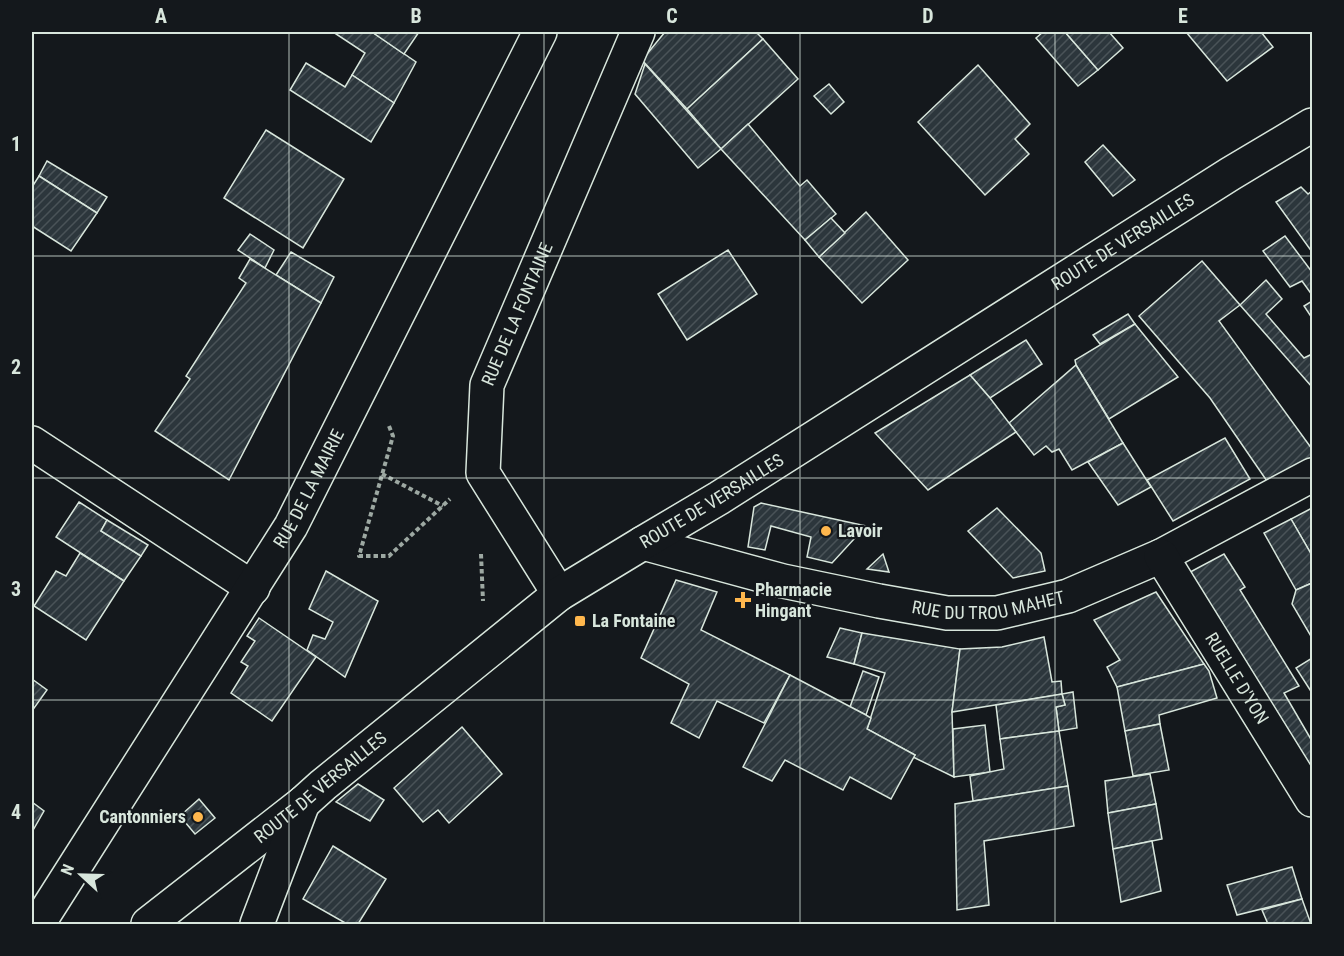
<svg xmlns="http://www.w3.org/2000/svg" width="1344" height="956" font-family="'Roboto Condensed',sans-serif">
<defs>
<pattern id="building-hatch" width="6" height="6" patternUnits="userSpaceOnUse" patternTransform="scale(1.5)"><rect width="6" height="6" fill="#2c363c"/><path d="M-1 1l2-2M0 6l6-6M5 7l2-2" fill="none" stroke="#4a5358"/></pattern>
</defs>
<rect width="100%" height="100%" fill="#14181c"/>
<g fill="url(#building-hatch)" stroke="#d8e6dc" stroke-width="1.5">
<polygon points="333,32 372,32 416,62 394,103 352,75 365,53"/>
<polygon points="372,32 419,32 404,54"/>
<polygon points="665,32 756,32 763,39 687,109 642,60"/>
<polygon points="1043,32 1065,32 1098,70 1078,86 1036,38"/>
<polygon points="1065,32 1109,32 1123,48 1098,70"/>
<polygon points="1186,32 1261,32 1273,47 1227,81"/>
<polygon points="763,39 798,79 721,149 687,109"/>
<polygon points="306,63 345,87 352,75 394,103 371,142 290,90"/>
<polygon points="645,64 721,149 698,168 635,94"/>
<polygon points="978,65 1030,124 1015,139 1029,154 985,195 918,122"/>
<polygon points="829,84 844,102 831,114 814,96"/>
<polygon points="748,124 800,186 807,180 836,214 805,240 721,149"/>
<polygon points="266,130 344,179 303,248 224,198"/>
<polygon points="1103,145 1135,180 1113,196 1085,162"/>
<polygon points="47,161 107,197 97,213 39,176"/>
<polygon points="39,176 97,213 71,251 32,226 32,187"/>
<polygon points="1301,187 1308,194 1312,191 1312,252 1276,202"/>
<polygon points="866,212 908,260 862,303 819,257"/>
<polygon points="831,218 845,233 819,257 805,240"/>
<polygon points="250,234 274,250 265,268 238,250"/>
<polygon points="1285,236 1312,272 1312,295 1302,281 1290,287 1263,251"/>
<polygon points="728,250 757,294 687,340 658,294"/>
<polygon points="291,252 334,277 321,303 276,275"/>
<polygon points="250,259 321,303 229,480 155,431 190,379 186,376 246,283 239,278"/>
<polygon points="1202,261 1240,305 1219,321 1312,449 1312,460 1269,484 1210,398 1139,316"/>
<polygon points="1266,280 1282,299 1266,314 1304,358 1312,354 1312,387 1240,305"/>
<polygon points="1312,301 1312,318 1304,306"/>
<polygon points="1128,314 1135,324 1100,344 1093,335"/>
<polygon points="1135,324 1178,377 1109,419 1076,365 1075,360"/>
<polygon points="1026,340 1042,364 990,398 970,375"/>
<polygon points="1076,365 1123,443 1072,470 1059,449 1052,452 1046,446 1034,455 1009,423"/>
<polygon points="970,375 990,398 1016,432 928,490 875,433"/>
<polygon points="1225,438 1250,479 1173,521 1147,480"/>
<polygon points="1123,443 1151,487 1118,505 1088,462"/>
<polygon points="79,502 107,520 101,531 141,556 124,581 56,537"/>
<polygon points="761,503 866,526 832,563 807,557 811,537 771,526 765,550 748,547 754,507"/>
<polygon points="997,508 1041,553 1045,571 1013,578 968,531"/>
<polygon points="1312,508 1312,551 1310,552 1291,519"/>
<polygon points="1291,519 1310,552 1312,551 1312,583 1296,590 1264,533"/>
<polygon points="107,520 148,545 141,556 101,531"/>
<polygon points="80,553 124,581 86,640 34,606 56,571 66,576"/>
<polygon points="883,554 889,572 867,569"/>
<polygon points="1224,554 1245,587 1240,590 1299,686 1284,693 1312,741 1312,773 1177,579"/>
<polygon points="326,571 378,601 345,677 307,650 313,635 325,639 333,622 309,609"/>
<polygon points="676,580 717,592 701,630 790,675 764,723 717,701 699,738 671,723 689,684 641,658"/>
<polygon points="1312,583 1312,638 1292,604 1296,590"/>
<polygon points="1156,592 1204,664 1117,687 1107,667 1120,660 1094,620"/>
<polygon points="259,618 316,657 272,721 231,693 248,666 241,662 255,641 247,636"/>
<polygon points="840,628 862,633 854,664 827,657"/>
<polygon points="862,633 960,649 952,712 954,777 913,757 915,755 867,729 885,673 854,664"/>
<polygon points="1044,637 1052,682 1061,681 1062,694 952,712 960,649 1002,647"/>
<polygon points="1312,658 1312,693 1296,668"/>
<polygon points="1204,664 1209,671 1217,698 1159,715 1160,724 1125,731 1117,687"/>
<polygon points="863,671 879,677 866,715 850,707"/>
<polygon points="790,675 866,715 871,718 867,729 915,755 891,799 850,777 843,790 785,760 772,781 743,767"/>
<polygon points="32,679 47,690 32,711"/>
<polygon points="1073,692 1077,728 1059,731 1056,707 1065,705 1062,694"/>
<polygon points="1062,694 1065,705 1056,707 1059,731 1000,739 996,705"/>
<polygon points="1160,724 1169,770 1133,776 1125,731"/>
<polygon points="985,725 990,772 954,777 953,729"/>
<polygon points="462,727 502,774 449,823 438,810 423,822 394,788"/>
<polygon points="1059,731 1068,786 973,801 970,776 1004,769 1000,739"/>
<polygon points="1150,774 1156,804 1108,813 1105,781"/>
<polygon points="358,784 384,800 370,821 336,802"/>
<polygon points="1068,786 1074,826 984,841 989,905 957,910 955,804"/>
<polygon points="199,799 215,818 195,834 180,816"/>
<polygon points="32,802 44,811 32,832"/>
<polygon points="1156,804 1162,839 1113,849 1108,813"/>
<polygon points="1152,841 1161,891 1121,902 1113,849"/>
<polygon points="333,846 386,879 358,924 347,924 303,899"/>
<polygon points="1292,867 1302,899 1237,915 1227,885"/>
<polygon points="1302,899 1311,924 1268,924 1262,910"/>
</g>
<g fill="none" stroke-linecap="round" stroke-linejoin="round">
<g stroke="#d8e6dc" stroke-width="36">
<g id="minor">
<polyline points="32,443 253,588"/>
<path id="s1" d="M643 543 783 581 879 601 947 613H997L1068 596 1161 556 1312 475"/>
<path id="s2" d="M1161 556 1312 800"/>
<path id="s3" d="M559 594 483 473 487 385 638 32"/>
</g>
</g>
<g stroke="#d8e6dc" stroke-width="36">
<g id="major">
<path id="s4" d="M38 924 291 526 540 32"/>
<path id="s5" d="M148 924 303 803 323 785 559 594 643 543 719 498 1230 174 1312 125"/>
<polyline points="257,924 303,803"/>
</g>
</g>
<g stroke="#9da8a2" stroke-width="4" stroke-dasharray="4.5 3" stroke-linecap="butt">
<polyline points="389,426 393,436 359,556 389,556 450,499"/>
<polyline points="382,474 443,506"/>
<polyline points="481,554 483,601"/>
</g>
<use href="#minor" stroke="#14181c" stroke-width="33"/>
<use href="#major" stroke="#14181c" stroke-width="33"/>
</g>
<path fill="none" stroke="#d8e6dc" stroke-width="1.5" stroke-opacity="0.55" d="M289 32V924M544 32V924M800 32V924M1055 32V924M32 256H1312M32 478H1312M32 700H1312"/>
<g fill="#ffb74d" stroke="#14181c" stroke-width="2">
<circle cx="826" cy="531" r="6"/>
<path d="M740 591h6v6h6v6h-6v6h-6v-6h-6v-6h6z"/>
<rect x="574" y="615" width="12" height="12" rx="3"/>
<circle cx="198" cy="817" r="6"/>
</g>
<g text-anchor="middle" stroke-width="4.5" stroke-linejoin="round" paint-order="stroke">
<g font-size="18" fill="#d8e6dc" stroke="#14181c">
<text dy="6" stroke="none"><textPath href="#s5" startOffset="1192">ROUTE DE VERSAILLES</textPath></text>
<text dy="6" stroke="none"><textPath href="#s3" startOffset="308">RUE DE LA FONTAINE</textPath></text>
<text dy="6" stroke="none"><textPath href="#s4" startOffset="513">RUE DE LA MAIRIE</textPath></text>
<text dy="6" stroke="none"><textPath href="#s5" startOffset="706">ROUTE DE VERSAILLES</textPath></text>
<text dy="6" stroke="none"><textPath href="#s1" startOffset="354">RUE DU TROU MAHET</textPath></text>
<text dy="6" stroke="none"><textPath href="#s2" startOffset="144">RUELLE D'YON</textPath></text>
<text dy="6" stroke="none"><textPath href="#s5" startOffset="220">ROUTE DE VERSAILLES</textPath></text>
</g>
<g font-size="18" font-weight="bold" fill="#d8e6dc" stroke="#14181c" text-anchor="start">
<text x="838" y="537">Lavoir</text>
<text x="755" y="596">Pharmacie<tspan x="755" dy="21">Hingant</tspan></text>
<text x="592" y="627">La Fontaine</text>
<text x="186" y="823" text-anchor="end">Cantonniers</text>
</g>
</g>
<rect width="1344" height="956" fill="none" stroke="#14181c" stroke-width="66"/>
<g transform="translate(81 875) rotate(292)" stroke="#14181c" stroke-width="4.5" paint-order="stroke">
<path d="M0-4.5L10 22L0 15L-10 22Z" fill="#d8e6dc"/>
<text y="-9" font-size="16" font-weight="bold" text-anchor="middle" fill="#d8e6dc">N</text>
</g>
<rect x="33" y="33" width="1278" height="890" fill="none" stroke="#d8e6dc" stroke-width="2"/>
<g font-size="20" text-anchor="middle" font-weight="bold" fill="#d8e6dc">
<text x="161" y="23">A</text>
<text x="416" y="23">B</text>
<text x="672" y="23">C</text>
<text x="928" y="23">D</text>
<text x="1183" y="23">E</text>
<text x="16" y="151">1</text>
<text x="16" y="374">2</text>
<text x="16" y="596">3</text>
<text x="16" y="819">4</text>
</g>
</svg>
